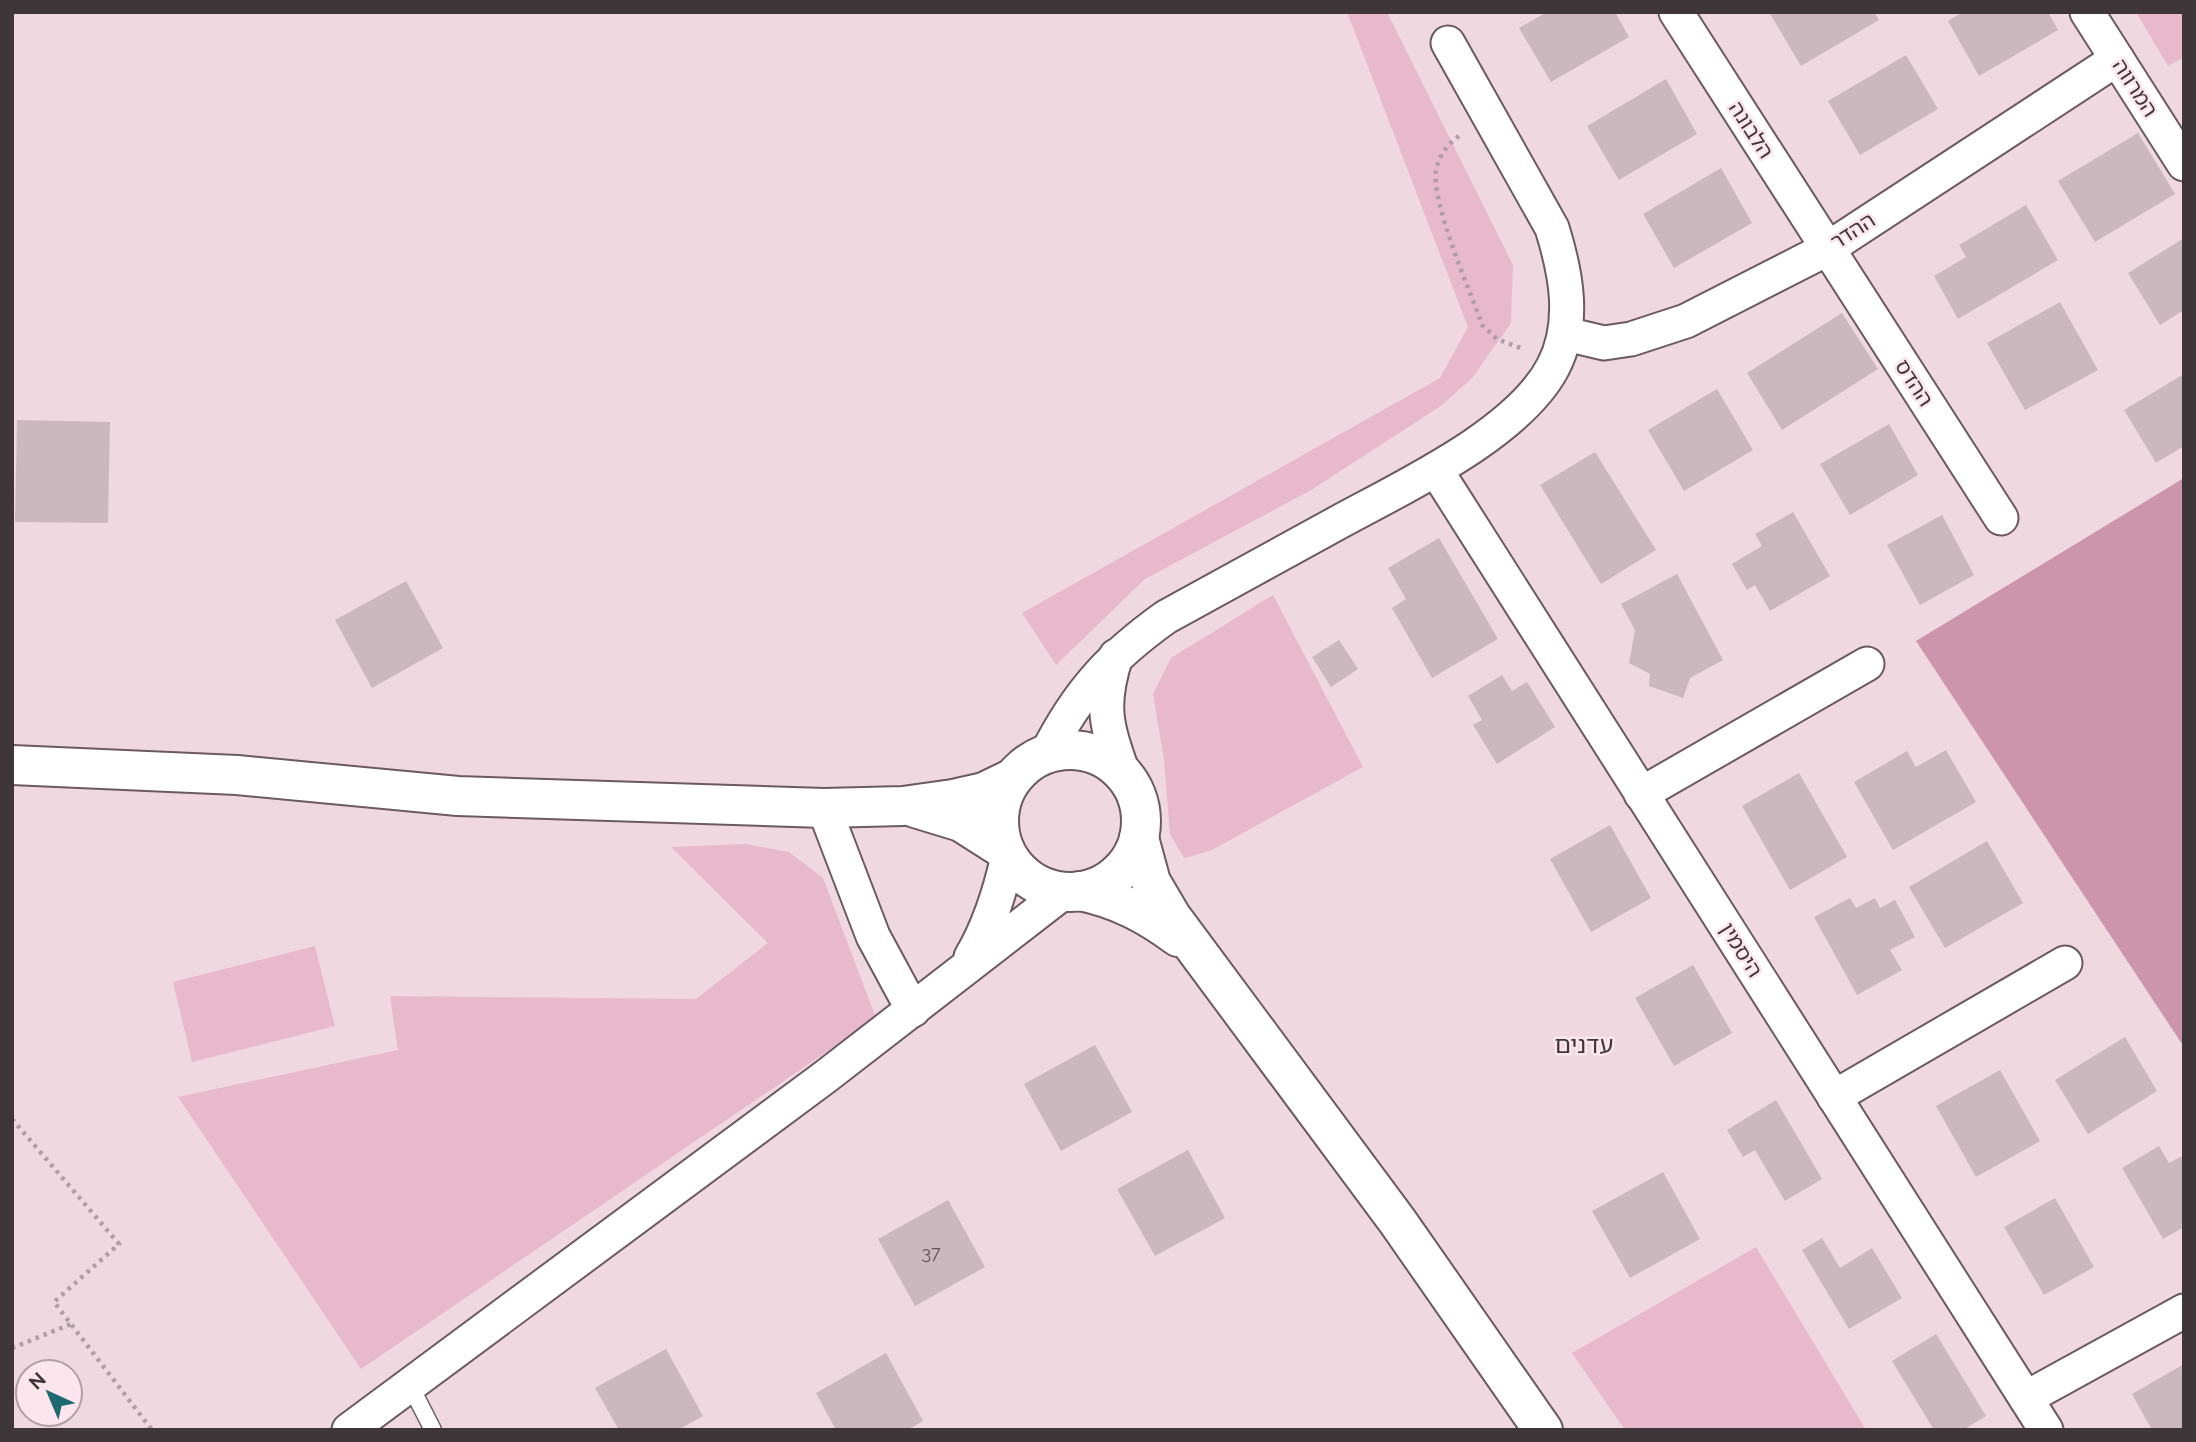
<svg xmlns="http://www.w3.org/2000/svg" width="2196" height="1442" font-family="Raleway,'Noto Sans Hebrew',sans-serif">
<rect width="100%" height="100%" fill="#efd8e0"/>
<g fill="#e7b9cb">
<polygon points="1347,12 1387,12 1513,265 1511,323 1472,378 1442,405 1313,489 1145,579 1056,665 1022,613 1440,378 1468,327"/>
<polygon points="2136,12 2184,12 2184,57 2168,66"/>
<polygon points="1273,595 1363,767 1210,851 1184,858 1170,834 1164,760 1153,694 1171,658"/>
<polygon points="745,844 789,852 823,878 876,1018 361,1369 178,1097 398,1050 390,996 696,999 768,943 671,847"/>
<polygon points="315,946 335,1026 192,1062 173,982"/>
<polygon points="1756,1247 1866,1430 1625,1430 1572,1353"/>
</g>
<polygon fill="#cd95ab" points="2184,478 2184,1047 1916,641"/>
<g fill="#cdb7bf">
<polygon points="1547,12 1615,12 1629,37 1551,82 1519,28"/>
<polygon points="1769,12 1874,12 1879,20 1801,66"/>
<polygon points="1963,12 2048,12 2058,30 1979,76 1948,21"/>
<polygon points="1906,55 1938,109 1860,155 1828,101"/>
<polygon points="1666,79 1697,134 1619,180 1587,126"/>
<polygon points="2138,133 2175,194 2095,242 2058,181"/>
<polygon points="1721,168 1752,223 1674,268 1643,214"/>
<polygon points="2026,205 2058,260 1958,319 1934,276 1966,257 1959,245"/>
<polygon points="2184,238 2184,310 2160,325 2128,273"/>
<polygon points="2060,302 2098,370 2025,410 1987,343"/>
<polygon points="1842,313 1878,369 1782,430 1747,373"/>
<polygon points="2184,374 2184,446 2156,463 2124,410"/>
<polygon points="1717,389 1753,450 1684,491 1648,430"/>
<polygon points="17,420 110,422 108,523 15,522"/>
<polygon points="1889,424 1918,475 1850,515 1820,464"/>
<polygon points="1595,452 1656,550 1601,584 1540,485"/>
<polygon points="1793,512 1830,576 1770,611 1755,585 1747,590 1732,564 1762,546 1755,534"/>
<polygon points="1942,515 1974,575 1920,605 1887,545"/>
<polygon points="1439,538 1498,639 1432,678 1392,608 1406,599 1388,568"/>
<polygon points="1677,574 1723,660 1690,678 1683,698 1649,686 1650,674 1629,663 1635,630 1621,604"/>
<polygon points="406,581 443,648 372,688 335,620"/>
<polygon points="1339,640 1358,669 1331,687 1312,657"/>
<polygon points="1502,675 1512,691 1527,682 1555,727 1497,764 1473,725 1482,720 1468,696"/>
<polygon points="1946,750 1976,802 1893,850 1854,782 1907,751 1916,767"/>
<polygon points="1799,773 1847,857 1790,890 1742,806"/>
<polygon points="1610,825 1651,898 1591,932 1550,859"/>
<polygon points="1987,841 2023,903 1945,948 1909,887"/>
<polygon points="1850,898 1856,908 1875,898 1880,908 1895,900 1915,937 1890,950 1902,970 1857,995 1814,917"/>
<polygon points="1693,965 1732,1033 1674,1066 1635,998"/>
<polygon points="2125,1037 2157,1091 2088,1134 2055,1080"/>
<polygon points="1095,1045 1132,1112 1061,1151 1024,1084"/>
<polygon points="2000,1070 2040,1141 1976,1177 1936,1106"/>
<polygon points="1776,1100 1822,1179 1785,1201 1755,1150 1743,1157 1727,1130"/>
<polygon points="2159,1146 2169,1163 2184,1155 2184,1227 2163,1239 2122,1168"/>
<polygon points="1188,1150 1225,1218 1155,1256 1117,1189"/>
<polygon points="1663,1172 1700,1239 1630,1278 1592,1211"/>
<polygon points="2055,1198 2094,1267 2044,1295 2004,1227"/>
<polygon points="948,1200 985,1267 915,1306 878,1239"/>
<polygon points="1822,1238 1840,1268 1872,1248 1902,1298 1849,1329 1802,1250"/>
<polygon points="1936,1334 1986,1416 1963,1430 1934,1430 1892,1361"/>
<polygon points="666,1349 703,1416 678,1430 619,1430 595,1388"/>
<polygon points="886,1353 923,1421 907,1430 836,1430 816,1393"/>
<polygon points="2184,1364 2184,1430 2152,1430 2132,1394"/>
</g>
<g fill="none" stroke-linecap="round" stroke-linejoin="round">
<g stroke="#6c5961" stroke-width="19">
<polyline id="service" points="410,1385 433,1430"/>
</g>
<g stroke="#6c5961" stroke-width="37">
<g id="minor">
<polyline points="1676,12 2001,518"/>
<polyline points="2087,12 2184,164"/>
<polyline points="1566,334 1604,343 1631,339 1686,321 1827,249 2117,59"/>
<polyline points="1436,470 2046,1430"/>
<path d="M1116 656C1100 706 1106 725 1123 773"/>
<path d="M1047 753C1078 692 1110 657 1166 617 1224 585 1281 554 1339 522 1403 487 1518 434 1553 367 1576 323 1566 273 1552 228L1448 43"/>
<polyline points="1641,794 1867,664"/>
<polyline points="824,808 873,936 913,1010"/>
<path d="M971 957C990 925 1000 892 1008 856"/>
<polyline points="1834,1097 2065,963"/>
<polyline points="2026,1398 2184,1311"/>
<polyline points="349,1430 825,1077 1064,892"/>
</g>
</g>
<g stroke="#6c5961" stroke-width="42">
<g id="tertiary">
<circle cx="1070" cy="821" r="71"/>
<polyline points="12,765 237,775 458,796 824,808 903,806 953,799 984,792 1013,778"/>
<polyline points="915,808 961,822 1005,850"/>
<polyline points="1139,838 1151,882 1171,916 1398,1222 1543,1430"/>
<path d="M1080 891C1118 899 1147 914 1178 937"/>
</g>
</g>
<g stroke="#b09ea4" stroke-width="4.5" stroke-dasharray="3.5 5" stroke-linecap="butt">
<path d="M1459 136C1448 144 1439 155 1436 170 1431 203 1470 290 1482 325L1497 339 1523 349"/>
<polyline points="12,1119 119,1244 54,1302 152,1430"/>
<polyline points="12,1348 71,1324"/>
</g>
<use href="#service" stroke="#fff" stroke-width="16"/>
<use href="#minor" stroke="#fff" stroke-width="33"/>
<use href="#tertiary" stroke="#fff" stroke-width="38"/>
</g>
<g text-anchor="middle" stroke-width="5" stroke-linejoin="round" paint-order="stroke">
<g font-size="18" fill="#62565b">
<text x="931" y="1259">37</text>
</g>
<g font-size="21" fill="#3f363a" stroke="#fce5ed">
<text transform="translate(2135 88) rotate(57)" y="7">המרווה</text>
<text transform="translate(1751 130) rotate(57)" y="7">הלבונה</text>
<text transform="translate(1853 231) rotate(-33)" y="7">ההדר</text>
<text transform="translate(1914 383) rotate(57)" y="7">ההדס</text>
<text transform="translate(1741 950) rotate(58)" y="7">היסמין</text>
</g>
<g font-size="24" fill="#3f363a" stroke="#fce5ed">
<text x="1584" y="1053">עדנים</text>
</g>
</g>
<rect width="2196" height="1442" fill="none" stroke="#3f363a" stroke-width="28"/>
<g transform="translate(49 1393) rotate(316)"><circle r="33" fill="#fce5ed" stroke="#b09fa5" stroke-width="2"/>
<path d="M0-5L12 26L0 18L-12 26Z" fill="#1d6970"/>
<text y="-10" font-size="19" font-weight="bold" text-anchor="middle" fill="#3f363a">N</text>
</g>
</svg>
